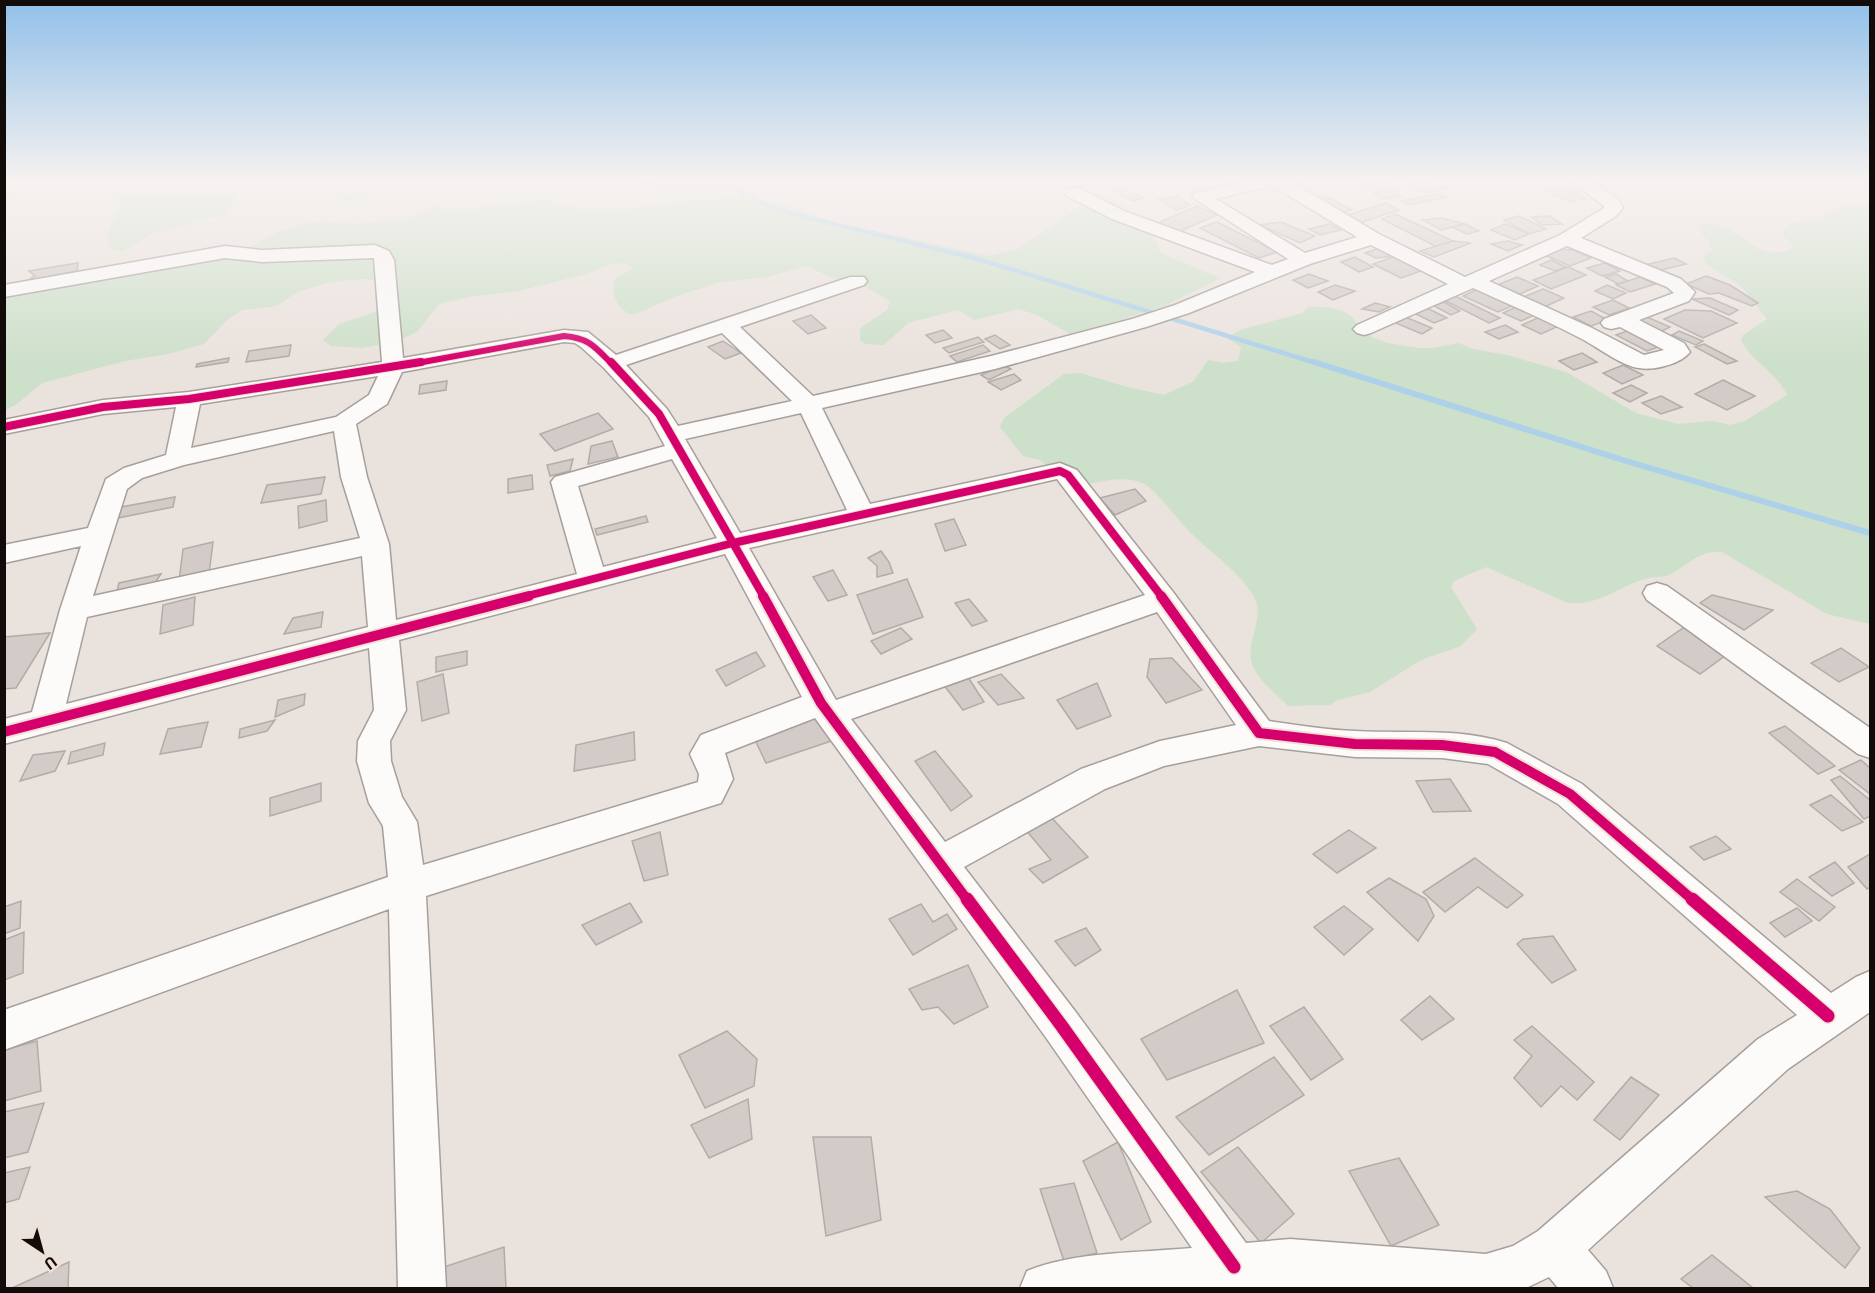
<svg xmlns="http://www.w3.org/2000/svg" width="1875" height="1293" font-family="Roboto,sans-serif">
<rect width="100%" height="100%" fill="#eae2dd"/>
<g fill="#cde0ca">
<path d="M5 182H247L226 214 152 234 122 252 109 248 107 236 121 201C90 192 33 187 5 203Z"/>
<polygon points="346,182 419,182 419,191 342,201 334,195"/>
<path d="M1091 190 1123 205 1129 219 1146 230 1157 242 1161 253 1221 278 1164 306 1072 335 1037 315 1019 309 974 320 958 310 908 323 884 345 866 344 860 341V328L887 310 890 301 866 287 844 283 806 266 767 277 720 282 674 297 633 315C618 310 611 296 614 280L633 268 625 263 610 264 586 274 518 291 469 297 439 304 417 332 397 341 363 348 331 346 323 340 339 324 381 310 375 280 362 279 331 282 297 292 277 306 242 310 227 320 204 344 168 354 125 361 42 383 17 404 5 410V298L214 259 246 250 267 237 297 225 322 221 355 224 410 218 435 206 463 211 503 202 549 200 580 208 620 211 660 202 736 198 748 192 759 198 833 222 989 256 1018 249 1082 205 1081 195Z"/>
<path d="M1870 202V624L1827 614 1722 552C1700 550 1689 564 1671 574 1664 578 1656 576 1648 578 1619 586 1599 606 1568 603L1486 567 1454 581 1451 587 1477 629 1461 646 1421 660 1370 692 1338 700 1330 705 1288 706C1275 692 1255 679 1251 660 1247 640 1265 617 1254 597 1240 571 1210 553 1190 532 1178 520 1158 493 1146 485 1125 473 1096 483 1074 487L1040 460 1023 456 1000 427 1004 418 1064 374 1080 373 1127 387 1164 395 1194 381 1208 360 1223 363 1238 361 1241 347 1227 338 1240 330 1302 313 1308 307C1328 306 1356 308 1359 332L1387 343 1419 348H1433L1459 343 1473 349 1507 355 1566 372 1636 413 1678 424 1712 421 1730 425 1745 421 1787 395C1777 373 1753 362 1741 341L1743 335 1767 319 1741 286 1708 265 1702 258 1712 250C1707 236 1702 237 1696 226 1737 213 1756 269 1792 248L1791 243 1784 237 1783 231 1789 223 1821 219 1846 204Z"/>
</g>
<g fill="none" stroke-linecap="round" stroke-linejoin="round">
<polyline stroke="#aed1ea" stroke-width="4.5" points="643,182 663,187 733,186 759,202 793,214 978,259 1319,364"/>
<polyline stroke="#aed1ea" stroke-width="6" points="1314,362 1626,461 1870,533"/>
</g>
<g fill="#d2cbc7" stroke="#b2aca8" stroke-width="1.5">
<polygon points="1358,182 1385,182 1389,184 1370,189"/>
<polygon points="1413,182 1424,182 1446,188 1428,193 1407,184"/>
<polygon points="1565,187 1576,191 1573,192 1586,198 1571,202 1547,192"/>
<polygon points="1123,189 1143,198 1134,201 1111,190"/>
<polygon points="1391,189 1401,196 1382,199 1372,192"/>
<polygon points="1442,193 1447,197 1410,205 1402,201"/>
<polygon points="1177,196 1190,205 1177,211 1159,199"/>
<polygon points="1326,196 1352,210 1339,213 1314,199"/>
<polygon points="1385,203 1399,210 1359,223 1345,216"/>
<polygon points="1197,206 1217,215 1174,234 1153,225"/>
<polygon points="1395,214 1453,241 1437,247 1382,219"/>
<polygon points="1519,216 1546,229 1529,234 1504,220"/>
<polygon points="1549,216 1562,224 1542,225 1531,217"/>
<polygon points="1441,218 1465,224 1441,230 1423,220"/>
<polygon points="1217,222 1277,252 1259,258 1200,228"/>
<polygon points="1281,222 1315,236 1300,243 1260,225"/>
<polygon points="1329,224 1341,230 1320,235 1309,229"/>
<polygon points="1465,224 1479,231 1467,234 1452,227"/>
<polygon points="1505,224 1529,234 1515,240 1491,230"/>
<polygon points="1453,241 1471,243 1434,257 1420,251"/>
<polygon points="1508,241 1522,245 1508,251 1491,244"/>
<polygon points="1379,248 1396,256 1376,258 1365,253"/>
<polygon points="1557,249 1573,250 1591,258 1570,266 1544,255"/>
<polygon points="1396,256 1424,270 1401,278 1373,264"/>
<polygon points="1355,257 1373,267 1359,272 1341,262"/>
<polygon points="1674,258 1686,264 1653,272 1641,266"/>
<polygon points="1551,260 1566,267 1555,271 1540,265"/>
<polygon points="78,263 77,271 27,281 35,276 29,271"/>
<polygon points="1605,263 1620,271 1602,276 1587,268"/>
<polygon points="1568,267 1586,275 1551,289 1533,280"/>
<polygon points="1309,274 1328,281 1308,288 1293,280"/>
<polygon points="1616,274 1628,281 1618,284 1605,277"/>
<polygon points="1706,276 1730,285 1758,303 1752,306 1719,293 1709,294 1686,284"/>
<polygon points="1517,277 1538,286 1513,297 1492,287"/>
<polygon points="1640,277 1655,284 1630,292 1616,285"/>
<polygon points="1335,285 1355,291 1333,300 1318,292"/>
<polygon points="1607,285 1626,293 1613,299 1595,291"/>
<polygon points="1478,289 1514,305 1498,312 1463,296"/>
<polygon points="1543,289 1564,298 1540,309 1519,299"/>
<polygon points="1453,295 1500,318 1489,323 1442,299"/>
<polygon points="1710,298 1738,310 1729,315 1692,299"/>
<polygon points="1613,300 1629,308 1609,315 1593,307"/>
<polygon points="1444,302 1460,311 1451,315 1434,306"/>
<polygon points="1375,303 1390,307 1379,312 1362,309"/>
<polygon points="1518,306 1537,314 1521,321 1503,313"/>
<polygon points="1425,307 1447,318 1434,323 1412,312"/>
<polygon points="1685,310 1711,311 1737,323 1703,338 1664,319"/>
<polygon points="1591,311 1608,320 1591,326 1573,317"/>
<polygon points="811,315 826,328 808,334 793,321"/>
<polygon points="1544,315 1563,324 1541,334 1522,325"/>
<polygon points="1403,316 1432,328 1422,334 1393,322"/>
<polygon points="1647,317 1670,327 1658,333 1634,322"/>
<polygon points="1505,325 1518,332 1499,339 1485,332"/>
<polygon points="943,330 952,338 935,343 926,335"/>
<polygon points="1630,330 1661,346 1647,351 1616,335"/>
<polygon points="1679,331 1703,341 1696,345 1672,335"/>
<polygon points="995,335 1010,345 1000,349 985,339"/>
<polygon points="978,337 984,342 949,353 943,348"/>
<polygon points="723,341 741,353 725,359 708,347"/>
<polygon points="1704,344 1737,361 1727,364 1695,347"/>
<polygon points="291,345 289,356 246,362 249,351"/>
<polygon points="983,345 990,351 957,362 950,356"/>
<polygon points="1582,353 1597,362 1574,370 1559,361"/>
<polygon points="229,358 228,362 196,367 197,364"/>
<polygon points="1003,365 1011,369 989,380 981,375"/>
<polygon points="1623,365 1643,375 1622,384 1603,373"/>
<polygon points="1014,374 1021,380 1001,390 988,382"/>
<polygon points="1723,380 1755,396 1727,410 1695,394"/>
<polygon points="447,381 446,390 419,394 420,385"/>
<polygon points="1631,385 1647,393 1630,402 1613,393"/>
<polygon points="1661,396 1682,407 1661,414 1642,403"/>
<polygon points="598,413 613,429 555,451 540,434"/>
<polygon points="612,441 618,457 588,464 591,446"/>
<polygon points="573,459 570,471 550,476 547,465"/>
<polygon points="532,475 533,489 508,493 508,479"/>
<polygon points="325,477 321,494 261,503 267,485"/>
<polygon points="1135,489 1146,501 1115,515 1100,498"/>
<polygon points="175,497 173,507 113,519 116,508"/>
<polygon points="326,500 327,521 299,528 298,506"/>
<polygon points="646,516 648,522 597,535 595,529"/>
<polygon points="954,519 966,545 945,551 935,524"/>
<polygon points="213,542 209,574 179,581 183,549"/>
<polygon points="881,551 889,562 893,573 877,577 877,566 868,558"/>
<polygon points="833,570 847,595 828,601 813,577"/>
<polygon points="161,574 152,587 116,595 119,583"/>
<polygon points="907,579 923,617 873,634 857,595"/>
<polygon points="1712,595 1773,610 1744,630 1700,603"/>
<polygon points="195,597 193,625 160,634 163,605"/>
<polygon points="969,599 987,621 972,626 955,603"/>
<polygon points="323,612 321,627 284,634 293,618"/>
<polygon points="1689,624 1733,650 1700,674 1657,646"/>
<polygon points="901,628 912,639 881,654 871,641"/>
<polygon points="50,633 16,688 4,689 4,637"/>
<polygon points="1841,648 1869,667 1839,682 1811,663"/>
<polygon points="467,651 467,665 436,672 436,657"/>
<polygon points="756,652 765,666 726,686 716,670"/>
<polygon points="1172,658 1202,690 1166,703 1147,677 1150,659"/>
<polygon points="443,674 449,713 422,721 417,682"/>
<polygon points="966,674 984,702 963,710 943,684"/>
<polygon points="1001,674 1024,698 998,705 978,682"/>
<polygon points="1097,683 1111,716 1077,729 1057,700"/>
<polygon points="305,694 304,705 275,717 278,700"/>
<polygon points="819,716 834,740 766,763 754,738"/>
<polygon points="275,720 267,731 239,738 240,729"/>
<polygon points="208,722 201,747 160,754 168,729"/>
<polygon points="1785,726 1835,766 1818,774 1769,733"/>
<polygon points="634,732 635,760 574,771 576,745"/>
<polygon points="105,743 103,755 68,764 71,752"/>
<polygon points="65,751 55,771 20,781 33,755"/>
<polygon points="935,751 972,796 951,811 915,761"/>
<polygon points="1861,760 1870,768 1870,794 1839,770"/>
<polygon points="1840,776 1870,800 1870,816 1864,819 1831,780"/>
<polygon points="1450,779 1471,811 1433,812 1416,781"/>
<polygon points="321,783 321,801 270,816 270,798"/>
<polygon points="1831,795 1863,822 1842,831 1810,805"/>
<polygon points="1051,817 1088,857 1043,883 1029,869 1051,860 1025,829"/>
<polygon points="1349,830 1376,848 1337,873 1313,854"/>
<polygon points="660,832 668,875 644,881 632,841"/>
<polygon points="1716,836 1731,849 1704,860 1690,847"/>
<polygon points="1870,854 1870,887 1867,889 1848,867"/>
<polygon points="1475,858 1523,895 1507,908 1478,887 1445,912 1423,892"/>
<polygon points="1835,862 1854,883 1832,896 1809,877"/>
<polygon points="1389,878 1426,899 1434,916 1418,941 1367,892"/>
<polygon points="1797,879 1835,907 1819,921 1780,892"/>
<polygon points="21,901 20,928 4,934 4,907"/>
<polygon points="630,903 642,922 596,945 582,925"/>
<polygon points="921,904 933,922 947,914 957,929 913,955 889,919"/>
<polygon points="1344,906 1373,929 1344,955 1314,927"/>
<polygon points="1797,908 1812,921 1785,937 1770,923"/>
<polygon points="1086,928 1101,950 1075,966 1055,941"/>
<polygon points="24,932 23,973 4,980 4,940"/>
<polygon points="1553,936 1576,970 1552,983 1517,944 1523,939"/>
<polygon points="968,965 988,1007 954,1024 938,1007 922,1010 909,989"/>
<polygon points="1237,990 1264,1043 1167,1080 1141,1039"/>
<polygon points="1430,996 1454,1019 1422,1040 1401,1020"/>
<polygon points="1304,1007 1343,1059 1311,1080 1270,1026"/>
<polygon points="1532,1026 1594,1082 1577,1100 1561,1086 1541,1107 1514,1078 1532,1056 1514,1040"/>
<polygon points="727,1031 757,1059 754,1086 705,1108 679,1055"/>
<polygon points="37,1041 41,1091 4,1101 4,1050"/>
<polygon points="1274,1057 1304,1095 1209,1155 1176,1117"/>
<polygon points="1631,1077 1659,1095 1620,1140 1594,1120"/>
<polygon points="748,1099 752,1139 709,1158 691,1125"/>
<polygon points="44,1103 28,1152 4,1158 4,1112"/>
<polygon points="813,1137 871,1137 881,1220 826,1236"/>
<polygon points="1118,1142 1151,1222 1121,1240 1083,1161"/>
<polygon points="1238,1147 1294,1214 1261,1243 1201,1172"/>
<polygon points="1399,1158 1439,1225 1391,1246 1349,1171"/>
<polygon points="30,1167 19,1199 4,1203 4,1173"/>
<polygon points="1074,1183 1097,1253 1064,1261 1040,1189"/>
<polygon points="1797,1191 1830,1209 1860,1248 1845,1268 1765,1197"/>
<polygon points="504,1247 506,1288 441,1288 441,1268"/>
<polygon points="1712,1255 1753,1288 1693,1288 1681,1279"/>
<polygon points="69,1262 68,1288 12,1288"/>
</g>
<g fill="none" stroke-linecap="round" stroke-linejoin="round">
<g stroke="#a69f9c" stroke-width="3">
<g id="minor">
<path d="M1242 182H1292L1379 234 1465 277 1560 235 1604 208V206L1572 182H1592L1618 199 1623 208 1616 216 1581 238 1681 279 1695 292 1689 301 1639 320 1684 343 1690 352C1681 364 1653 371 1639 368 1621 366 1595 345 1578 337 1544 319 1508 304 1473 288L1371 333 1364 335 1357 333 1353 329 1357 325 1448 284 1371 245 1310 264 1189 313 1146 327 995 369 822 408 870 504 1060 463 1077 470 1173 592 1269 721C1297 725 1327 730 1356 731 1406 734 1458 727 1507 743L1582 784 1831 993 1856 977 1870 971V1012L1788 1069 1588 1250 1606 1271 1613 1288H1558L1549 1277 1526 1288 1290 1287 1020 1288 1027 1271C1075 1251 1140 1253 1192 1248L1047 1039 815 718 725 753 733 779 721 803 426 896 446 1288H398L389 909 4 1050V1010L388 877 383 826 369 803 357 761 358 741 374 710 369 648 4 744V719L32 712 60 610 81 546 4 563V545L88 528 106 479 124 468 166 455 176 407 103 414 4 434V420L103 400 189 392 382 362 374 258 262 262 225 258 4 297V285L225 246 262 250 375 245 389 251 394 260 403 358 564 330 588 332 616 355 850 277H864L867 281 864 285 740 327 813 396 991 356 1132 319 1175 305 1255 272 1112 219 1067 196 1064 192 1067 188H1079L1124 211 1272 265 1288 259 1192 197 1195 193ZM1272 185 1273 186 1357 237 1305 253 1216 199ZM1567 246 1667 287 1674 293 1604 319 1601 323 1604 327 1611 329 1620 327 1664 350 1644 355 1592 328 1489 281ZM722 333 792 401 678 426 667 409 626 365ZM564 342 575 343 581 347 604 368 649 417 665 446 555 477 551 482 577 574 396 620 389 544 367 477 356 424 387 404 402 372ZM378 376 369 395 336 417 191 448 200 404ZM801 413 847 510 740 533 685 439ZM334 431 341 477 360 538 93 596 127 489 142 478 184 465ZM672 459 717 538 603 567 578 486ZM1057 479 1145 595 836 700 749 548ZM725 554 802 697 701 735 690 754 699 774 698 782 423 865 417 822 402 797 391 761 390 741 406 710 399 640ZM362 556 368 627 66 704 87 617ZM1157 612 1236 725 1160 741 1081 769 945 842 851 719ZM1259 746 1355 757 1442 758 1488 764 1558 804 1797 1015 1758 1039 1538 1231 1513 1246 1486 1254 1290 1239 1246 1243 1075 1011 964 867 1105 789 1164 766Z"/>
<polygon points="1657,583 1667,586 1870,728 1870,758 1858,754 1647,600 1643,593 1647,586"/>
</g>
</g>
<use href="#minor" fill="#fcfbfa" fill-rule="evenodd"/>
<g stroke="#f0e1d7" stroke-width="8">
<path id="cycleway-far3" d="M412 364 564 336C589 338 595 347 612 364"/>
</g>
<g stroke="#f0e1d7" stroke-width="10">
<g id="cycleway-far2">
<polyline points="611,362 659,414 764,597"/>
<polyline points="4,427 103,407 189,399 421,362"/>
<polyline points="523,597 733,543 1060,471 1068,475 1162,597"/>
</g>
</g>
<g stroke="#f0e1d7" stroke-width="14">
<g id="cycleway-far1">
<polyline points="763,596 821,703 968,901"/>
<polyline points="1161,596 1259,733 1355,744 1442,745 1495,752 1570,794 1694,901"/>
<polyline points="4,732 529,596"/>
</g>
</g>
<g stroke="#f0e1d7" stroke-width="16">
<g id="cycleway">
<polyline points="967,899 1061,1025 1234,1267"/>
<polyline points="1692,899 1828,1016"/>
</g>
</g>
<use href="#cycleway-far3" stroke="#d6006c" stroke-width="6"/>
<use href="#cycleway-far2" stroke="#d6006c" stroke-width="8"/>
<use href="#cycleway-far1" stroke="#d6006c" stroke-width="10"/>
<use href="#cycleway" stroke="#d6006c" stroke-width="13"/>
</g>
<linearGradient id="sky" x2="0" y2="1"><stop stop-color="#91c0e9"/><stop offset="0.5" stop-color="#f6f2f0"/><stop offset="1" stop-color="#f6f2f0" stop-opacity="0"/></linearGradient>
<rect width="1875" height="363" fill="url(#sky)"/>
<rect width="1875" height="1293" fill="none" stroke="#110c09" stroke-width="12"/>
<g transform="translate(42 1251) rotate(144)" stroke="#f0e1d7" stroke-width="4.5" paint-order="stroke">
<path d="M0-4.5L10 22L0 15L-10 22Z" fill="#110c09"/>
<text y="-9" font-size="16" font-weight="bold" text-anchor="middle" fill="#110c09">U</text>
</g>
</svg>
